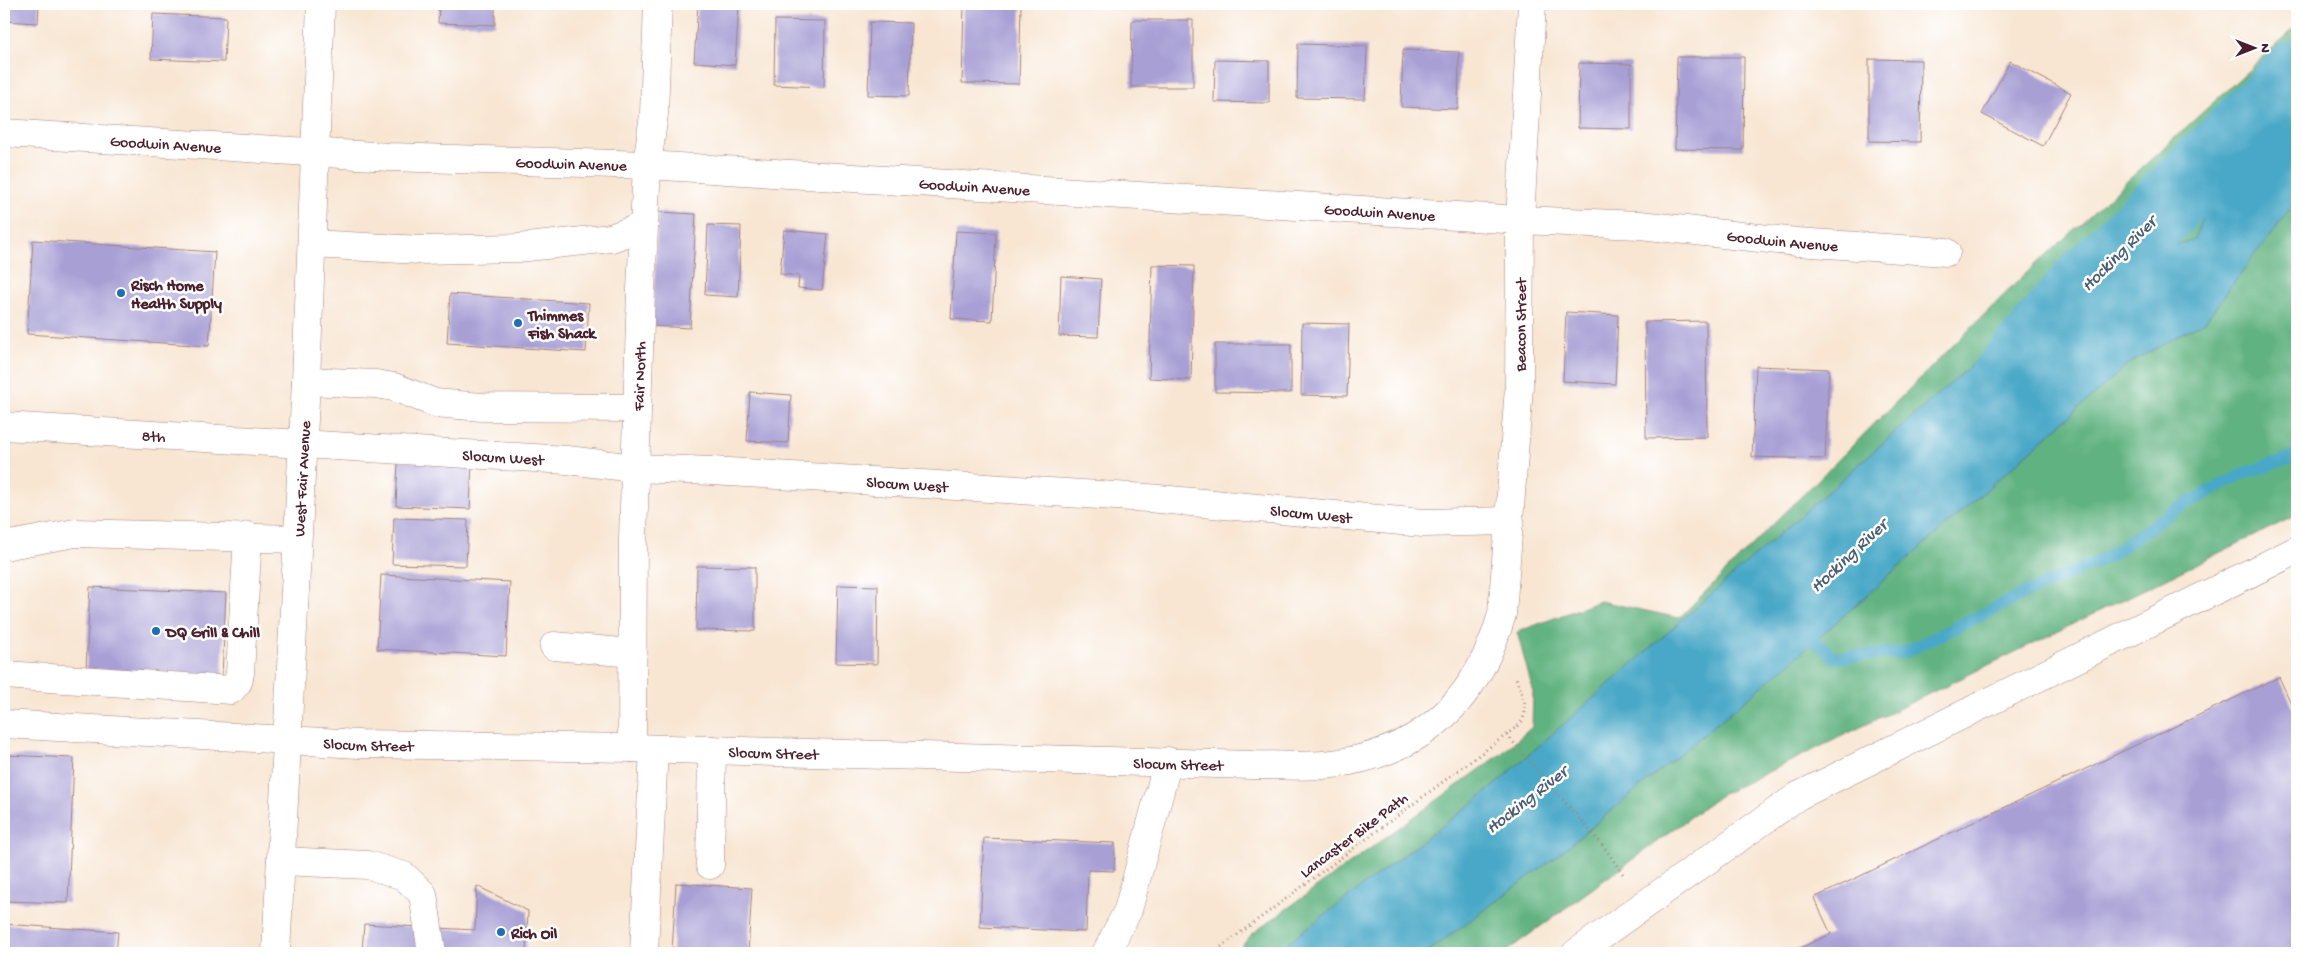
<svg xmlns="http://www.w3.org/2000/svg" width="2301" height="957" font-family="'Gochi Hand',sans-serif">
<rect width="100%" height="100%" fill="#fff"/>
<filter id="ink" filterUnits="userSpaceOnUse"><feTurbulence type="fractalNoise" baseFrequency=".02" numOctaves="2"/><feDisplacementMap in="SourceGraphic" scale="10" xChannelSelector="R" yChannelSelector="G"/><feConvolveMatrix kernelMatrix="1 2 1 2 8 2 1 2 1" color-interpolation-filters="sRGB"/></filter>
<filter id="wash" filterUnits="userSpaceOnUse"><feTurbulence type="fractalNoise" baseFrequency=".0096" numOctaves="4" result="noise"/><feDisplacementMap in="SourceGraphic" scale="20" xChannelSelector="R" yChannelSelector="G"/><feGaussianBlur stdDeviation="1.12" result="paint"/><feColorMatrix in="noise" values="0 0 0 0 0 0 0 0 0 0 0 0 0 0 0 0 0 1.4 0 .05"/><feComposite in="paint" operator="in"/></filter>
<g filter="url(#wash)">
<rect width="100%" height="100%" fill="#f8e6d3"/>
<polygon fill="#60b280" stroke="#556856" points="2297,26 2297,515 1721,795 1504,953 1236,953 1252,934 1501,754 1532,727 1533,691 1517,632 1600,601 1679,618 2021,278"/>
<polygon fill="#48a8c7" stroke="#496479" points="2297,44 2297,200 2205,321 2131,362 1789,664 1553,859 1426,953 1274,953 1482,796 2027,316 2099,300 2145,255 2194,239 2257,84"/>
<g fill="none" stroke-linecap="round" stroke-linejoin="round">
<polyline stroke="#48a8c7" stroke-width="12" points="1803,631 1835,658 1905,652 2024,594 2107,557 2175,510 2242,474 2297,456"/>
<polyline stroke="#48a8c7" stroke-width="71" points="2003,382 2084,286 2297,76"/>
</g>
<g id="blocks">
<g fill="#a8a0d5">
<polygon points="4,4 39,4 38,23 4,21"/>
<polygon points="439,4 495,4 495,25 438,23"/>
<polygon points="698,4 739,4 735,65 694,62"/>
<polygon points="964,4 1021,4 1019,84 962,83"/>
<polygon points="153,14 226,17 224,62 151,59"/>
<polygon points="775,20 825,21 824,87 774,85"/>
<polygon points="1132,20 1193,20 1193,87 1131,87"/>
<polygon points="870,22 911,23 909,96 868,95"/>
<polygon points="1298,44 1367,46 1365,99 1297,98"/>
<polygon points="1403,50 1459,52 1458,109 1401,107"/>
<polygon points="1677,57 1744,57 1743,150 1675,149"/>
<polygon points="1869,59 1921,60 1920,142 1869,141"/>
<polygon points="1215,60 1269,61 1269,103 1214,102"/>
<polygon points="2010,61 2071,93 2043,146 1982,114"/>
<polygon points="1579,63 1631,64 1631,129 1578,128"/>
<polygon points="658,212 696,214 690,328 652,326"/>
<polygon points="708,225 741,226 738,297 705,295"/>
<polygon points="784,230 828,234 822,290 798,288 799,276 780,274"/>
<polygon points="956,231 996,233 992,321 951,319"/>
<polygon points="4,234 9,234 5,291 4,291"/>
<polygon points="33,240 215,252 209,346 27,334"/>
<polygon points="1152,265 1194,266 1191,380 1149,378"/>
<polygon points="1061,276 1101,279 1098,337 1059,336"/>
<polygon points="450,294 589,303 586,352 447,343"/>
<polygon points="1566,312 1618,315 1615,384 1563,381"/>
<polygon points="1706,321 1707,437 1646,438 1645,322"/>
<polygon points="1302,323 1349,324 1347,396 1301,395"/>
<polygon points="1215,344 1291,344 1291,393 1215,392"/>
<polygon points="1756,366 1829,369 1825,459 1752,457"/>
<polygon points="750,392 791,395 788,443 747,441"/>
<polygon points="398,460 472,463 470,509 396,506"/>
<polygon points="394,518 468,520 466,566 392,564"/>
<polygon points="697,566 755,567 755,631 696,630"/>
<polygon points="381,575 510,582 506,656 377,649"/>
<polygon points="838,585 878,586 877,664 836,663"/>
<polygon points="90,587 226,593 222,676 86,669"/>
<polygon points="2279,677 2294,710 2297,708 2297,953 1789,953 1831,934 1814,898"/>
<polygon points="4,755 74,758 68,903 4,901"/>
<polygon points="984,838 1115,843 1114,871 1088,870 1086,932 980,927"/>
<polygon points="676,883 752,888 748,953 672,953"/>
<polygon points="477,886 528,911 526,953 362,953 364,924 475,930"/>
<polygon points="4,924 118,932 116,953 4,953"/>
</g>
</g>
</g>
<g filter="url(#ink)">
<use href="#blocks" fill-opacity="0" stroke="#a1827f" stroke-width="1"/>
<g fill="none" stroke-linecap="round" stroke-linejoin="round">
<g stroke="#a1827f" stroke-width="29">
<g id="minor">
<path id="s1" d="M4 133 390 157 647 165 1520 220 1640 225 1797 242 1946 252"/>
<polyline points="312,244 420,250 518,248 611,238 644,226"/>
<polyline points="306,381 376,384 394,387 435,403 482,407 637,408"/>
<path id="s2" d="M4 426 567 460 635 468 712 471 1148 498 1423 523 1510 521"/>
<polyline points="4,546 75,533 297,539"/>
<polyline points="554,646 633,653"/>
<polyline points="4,675 231,690 238,682 240,673 248,536"/>
<path id="s3" d="M4 724 359 744 632 748 1253 765C1283 765 1315 768 1345 762 1430 747 1479 695 1502 614L1519 387 1520 220 1532 4"/>
<path id="s4" d="M632 748 633 538 641 290 647 165 654 114 658 4"/>
<polyline points="281,861 368,865 404,876 423,894 432,953"/>
<polyline points="710,865 712,750"/>
<path id="s5" d="M276 953 306 381 321 4"/>
<polyline points="644,953 654,749"/>
<polyline points="1106,953 1128,910 1168,761"/>
<polyline points="1576,953 1798,796 2297,550"/>
</g>
</g>
<g stroke="#a1827f" stroke-width="3" stroke-dasharray="1 4" stroke-linecap="butt">
<polyline points="1507,735 1604,847 1625,877"/>
<path d="M1213 953 1518 726C1532 711 1522 695 1516 678"/>
</g>
<use href="#minor" stroke="#fff" stroke-width="28"/>
</g>
</g>
<g fill="#1f6fb2" stroke="#fff" stroke-width="2">
<circle cx="121" cy="293" r="5"/>
<circle cx="518" cy="323" r="5"/>
<circle cx="156" cy="631" r="5"/>
<circle cx="501" cy="932" r="5"/>
</g>
<g text-anchor="middle" stroke-width="5" stroke-linejoin="round" paint-order="stroke">
<g font-size="16" fill="#4a1f2b" stroke="#fff">
<text dy="6" stroke="none"><textPath href="#s1" startOffset="162">Goodwin Avenue</textPath></text>
<text dy="6" stroke="none"><textPath href="#s1" startOffset="568">Goodwin Avenue</textPath></text>
<text dy="6" stroke="none"><textPath href="#s1" startOffset="972">Goodwin Avenue</textPath></text>
<text dy="6" stroke="none"><textPath href="#s1" startOffset="1378">Goodwin Avenue</textPath></text>
<text dy="6" stroke="none"><textPath href="#s1" startOffset="1782">Goodwin Avenue</textPath></text>
<text dy="6" stroke="none"><textPath href="#s3" startOffset="1861">Beacon Street</textPath></text>
<text dy="6" stroke="none"><textPath href="#s4" startOffset="372">Fair North</textPath></text>
<text dy="6" stroke="none"><textPath href="#s2" startOffset="150">8th</textPath></text>
<text dy="6" stroke="none"><textPath href="#s2" startOffset="500">Slocum West</textPath></text>
<text dy="6" stroke="none"><textPath href="#s5" startOffset="475">West Fair Avenue</textPath></text>
<text dy="6" stroke="none"><textPath href="#s2" startOffset="905">Slocum West</textPath></text>
<text dy="6" stroke="none"><textPath href="#s2" startOffset="1310">Slocum West</textPath></text>
<text dy="6" stroke="none"><textPath href="#s3" startOffset="365">Slocum Street</textPath></text>
<text dy="6" stroke="none"><textPath href="#s3" startOffset="770">Slocum Street</textPath></text>
<text dy="6" stroke="none"><textPath href="#s3" startOffset="1175">Slocum Street</textPath></text>
<text transform="translate(1353 834) rotate(-37)" y="6">Lancaster Bike Path</text>
</g>
<g font-size="16" font-weight="bold" fill="#4a1f2b" stroke="#fff" text-anchor="start">
<text x="131" y="290">Risch Home<tspan x="131" dy="18">Health Supply</tspan></text>
<text x="528" y="320">Thimmes<tspan x="528" dy="18">Fish Shack</tspan></text>
<text x="166" y="637">DQ Grill &amp; Chill</text>
<text x="511" y="938">Rich Oil</text>
</g>
<g font-size="18" font-style="italic" fill="#495d71" stroke="#fff">
<text transform="translate(2118 253) rotate(-45)" y="6">Hocking River</text>
<text transform="translate(1848 555) rotate(-43)" y="6">Hocking River</text>
<text transform="translate(1526 799) rotate(-38)" y="6">Hocking River</text>
</g>
</g>
<rect width="2301" height="957" fill="none" stroke="#fff" stroke-width="20"/>
<g transform="translate(2254 48) rotate(90)" stroke="#ffffff" stroke-width="4" paint-order="stroke">
<path d="M0-4L9 19L0 12L-9 19Z" fill="#4a1f2b"/>
<text y="-8" font-size="14" font-weight="bold" text-anchor="middle" fill="#4a1f2b">N</text>
</g>
</svg>
